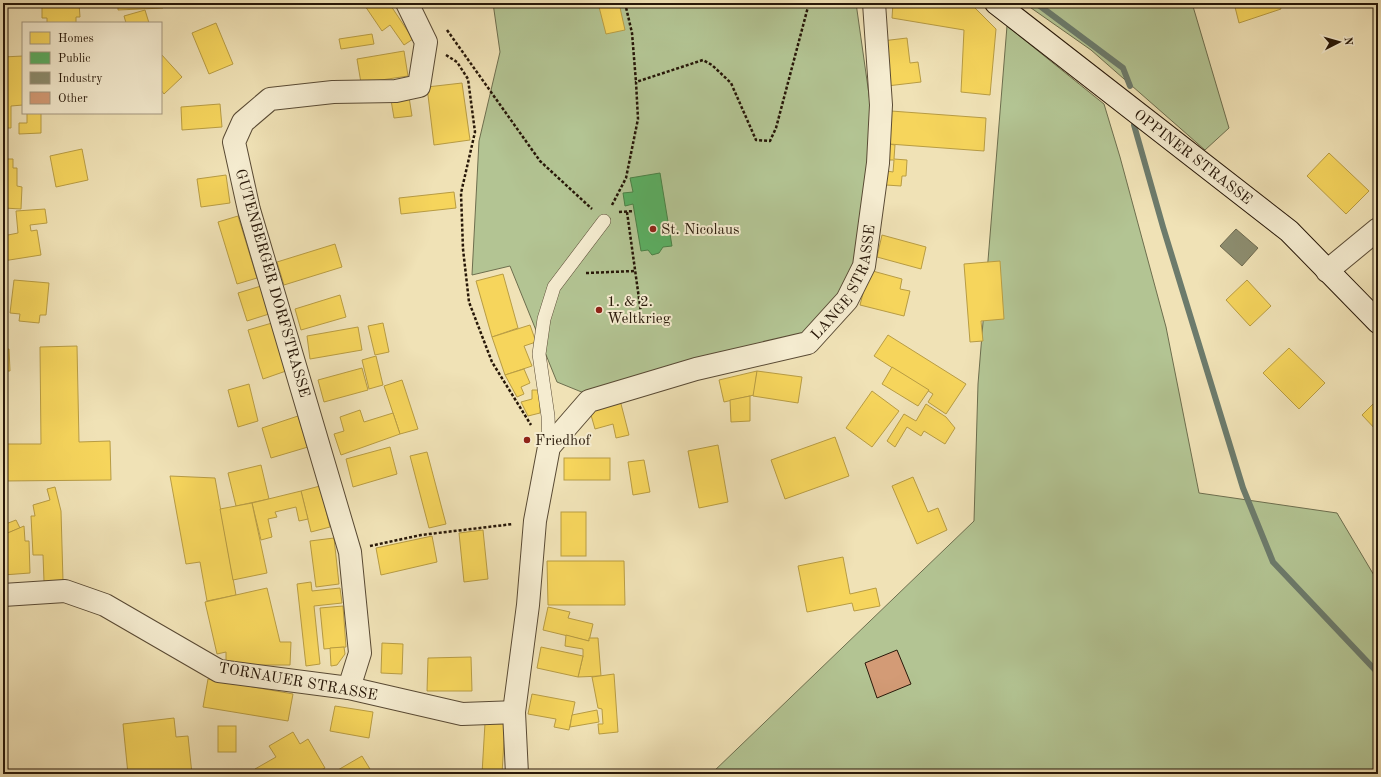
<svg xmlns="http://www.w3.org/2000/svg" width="1381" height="777" font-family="'Old Standard TT',serif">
<rect width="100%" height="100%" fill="#f0e2b6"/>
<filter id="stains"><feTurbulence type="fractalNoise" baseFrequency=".005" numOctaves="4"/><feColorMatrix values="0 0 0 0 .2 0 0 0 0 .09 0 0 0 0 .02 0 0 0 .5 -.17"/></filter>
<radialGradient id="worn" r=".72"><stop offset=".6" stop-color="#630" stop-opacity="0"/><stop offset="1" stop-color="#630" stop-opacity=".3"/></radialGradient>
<g fill="#b3c493" stroke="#6d6e4e">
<polygon points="493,3 856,3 871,109 862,264 806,333 589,395 557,382 510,266 472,275 479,141 500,52"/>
<polygon points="1024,3 1192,3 1229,128 1205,150 1091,50"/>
<polygon points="1007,26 1104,104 1120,157 1166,327 1199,493 1337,513 1378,582 1378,774 711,774 974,521 978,384"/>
</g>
<g fill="#f6d55c" stroke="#b89c43">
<polygon points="42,3 79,3 80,17 76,17 76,23 47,23 47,18 42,18"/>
<polygon points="118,3 163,3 163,8 118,10"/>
<polygon points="363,3 389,3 413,39 404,45 390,25 382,31"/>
<polygon points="598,3 619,3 625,30 606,34"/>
<polygon points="893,3 970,3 996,29 990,95 961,92 964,30 892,18"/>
<polygon points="1234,3 1279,3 1281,9 1239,23"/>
<polygon points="145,10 149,23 126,23 124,16"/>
<polygon points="216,23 233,64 209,74 192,33"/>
<polygon points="372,34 374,44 341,49 339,39"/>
<polygon points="907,38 910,63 918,62 921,82 887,86 882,41"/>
<polygon points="404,51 408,76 361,83 357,59"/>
<polygon points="161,54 182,77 164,94 161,90"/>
<polygon points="23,56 23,105 11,106 11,128 3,128 3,57"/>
<polygon points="462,83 470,140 434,145 427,87"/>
<polygon points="409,97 412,116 394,118 391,100"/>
<polygon points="220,104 222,127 182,130 181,107"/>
<polygon points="891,111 986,118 984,151 889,144"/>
<polygon points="27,113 41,113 41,133 19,134 19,123 27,123"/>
<polygon points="889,144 895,145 894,159 907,160 906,176 902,176 901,186 886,185 887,171 893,172 894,160 888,160"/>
<polygon points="82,149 88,180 56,187 50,156"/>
<polygon points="1329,153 1369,191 1346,214 1307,176"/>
<polygon points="3,159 13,159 13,168 17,168 17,186 22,187 21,209 4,208"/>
<polygon points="226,175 230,203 201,207 197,179"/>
<polygon points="454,192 456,208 401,214 399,198"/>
<polygon points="45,209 47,223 30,225 31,231 37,230 41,255 3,261 3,236 18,233 16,211"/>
<polygon points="238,216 257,278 237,284 218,222"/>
<polygon points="882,235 926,247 921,269 877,257"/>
<polygon points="335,244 342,267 284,285 277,262"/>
<polygon points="1000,261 1004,319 981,321 983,341 970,342 964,264"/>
<polygon points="869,270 902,279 900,289 910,291 904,316 860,305"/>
<polygon points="503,274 518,328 492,337 476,281"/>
<polygon points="14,280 49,283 46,315 40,315 39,323 19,321 20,314 10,313"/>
<polygon points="1247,280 1271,306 1250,326 1226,300"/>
<polygon points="261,286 269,314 247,321 238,293"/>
<polygon points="340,295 346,317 301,330 295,309"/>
<polygon points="272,323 286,371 263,379 248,330"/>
<polygon points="383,323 389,352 375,355 368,326"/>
<polygon points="530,325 536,342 524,346 532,366 505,375 492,337"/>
<polygon points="358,327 362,350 310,359 307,336"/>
<polygon points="888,335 966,384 946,414 928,402 933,394 874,356"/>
<polygon points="77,346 79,442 110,441 111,480 3,481 3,444 41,444 40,347"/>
<polygon points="1289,348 1325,383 1299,409 1263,373"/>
<polygon points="3,349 9,349 10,371 3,371"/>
<polygon points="376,356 383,385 369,389 362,360"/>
<polygon points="892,367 929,390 918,406 882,384"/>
<polygon points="362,368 368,390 324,402 318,380"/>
<polygon points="524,369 530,383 521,387 524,394 517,397 505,375"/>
<polygon points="757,371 754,395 724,402 719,380"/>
<polygon points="757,371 802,377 798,403 753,396"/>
<polygon points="402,380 418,429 400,434 384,386"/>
<polygon points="249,384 258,421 238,427 228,390"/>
<polygon points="532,390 540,390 540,413 528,416 521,402 532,399"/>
<polygon points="872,391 899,411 872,447 846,428"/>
<polygon points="750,396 750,421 731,422 730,400"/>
<polygon points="1378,399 1378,432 1362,415"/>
<polygon points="620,400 629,435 616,438 613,424 595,429 589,408"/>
<polygon points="926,404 946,417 955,428 945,444 924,431 921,436 907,427 895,447 887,441 904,414 916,421"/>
<polygon points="360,410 364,422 393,413 400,434 341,455 334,434 344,431 340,417"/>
<polygon points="298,416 308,447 271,458 262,428"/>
<polygon points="835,437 849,476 785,499 771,460"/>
<polygon points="718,445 728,502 699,508 688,451"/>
<polygon points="390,447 397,474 353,487 346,459"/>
<polygon points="427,452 446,524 429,528 410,456"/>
<rect x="564" y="458" width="46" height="22"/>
<polygon points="644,460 650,492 633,495 628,462"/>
<polygon points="261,465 269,499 236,506 228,473"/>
<polygon points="170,476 215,478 236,595 207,601 200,562 186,564"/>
<polygon points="913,477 928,512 938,508 947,530 917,544 892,486"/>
<polygon points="320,486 330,527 311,532 301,491"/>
<polygon points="55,487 61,511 63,581 44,581 43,555 33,555 31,516 35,516 33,505 50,500 47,489"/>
<polygon points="301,491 308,519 299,521 296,507 275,512 277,517 268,519 272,537 261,540 252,503"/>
<polygon points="252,503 267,573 233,580 220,509"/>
<rect x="561" y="512" width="25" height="44"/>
<polygon points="16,520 20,528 3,535 3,525"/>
<polygon points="24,526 25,541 29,541 30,573 3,575 3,535"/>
<polygon points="483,530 488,579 464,582 459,533"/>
<polygon points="432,536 437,562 381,575 376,548"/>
<polygon points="334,538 339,584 316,587 310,541"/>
<polygon points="843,557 850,594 876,588 880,606 854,611 852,603 807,612 798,566"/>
<polygon points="547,561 624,561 625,605 548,605"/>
<polygon points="311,582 312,591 340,588 342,603 314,606 320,664 306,666 297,584"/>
<polygon points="267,588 280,642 291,642 290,665 226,665 226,652 217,654 205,602"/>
<polygon points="343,606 346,647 324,649 320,608"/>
<polygon points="548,607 570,612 568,618 593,624 589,641 543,630"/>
<polygon points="566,635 589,641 589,638 598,638 601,676 578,677 583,656 583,649 565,646"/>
<polygon points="382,643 403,644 402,674 381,673"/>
<polygon points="344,647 345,654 337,665 331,666 330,648"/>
<polygon points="541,647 583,656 578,677 537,668"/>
<polygon points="471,657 472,691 427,691 428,658"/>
<polygon points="614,674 618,732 599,734 598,724 603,724 602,709 598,708 592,677"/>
<polygon points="208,679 293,694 288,721 203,707"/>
<polygon points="532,694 575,702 569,730 554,727 556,719 528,714"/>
<polygon points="335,706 373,712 369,738 330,731"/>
<polygon points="597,710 599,722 570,727 572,715"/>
<polygon points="174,718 176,737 188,736 192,774 128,774 123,724"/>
<polygon points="485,723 505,724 502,774 482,774"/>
<rect x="218" y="726" width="18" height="26"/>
<polygon points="293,732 300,744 308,739 325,768 314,774 258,774 255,769 276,757 269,746"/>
<polygon points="362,756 373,774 331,774"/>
</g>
<polygon fill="#5aae61" stroke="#4b8146" points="660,173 672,246 663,247 659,253 652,255 648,250 641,251 633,204 625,206 623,193 633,192 630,178"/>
<polygon fill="#8c8c6e" stroke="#6e694f" points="1236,229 1258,248 1242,266 1220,246"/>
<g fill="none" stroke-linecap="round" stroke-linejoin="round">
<g stroke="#6c7b6c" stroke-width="6">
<polyline points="1036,3 1123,68 1130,86"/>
<polyline points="1134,125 1163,227 1243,488 1273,562 1378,673"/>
</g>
</g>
<polygon fill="#d39b76" stroke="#271708" points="897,650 911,684 877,698 865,663"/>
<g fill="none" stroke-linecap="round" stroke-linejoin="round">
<g stroke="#594a34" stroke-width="14">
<polyline id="lane" points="549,447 548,416 539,354 544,319 554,287 604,221"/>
</g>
<g stroke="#594a34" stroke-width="24">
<g id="street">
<polyline points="1327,271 1378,229"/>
<polyline points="3,595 65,591 105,605 219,671 349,688 462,714 514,712"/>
<polyline points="349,688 360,653 350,552 249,210 234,142 243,122 270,99 333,92 396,91 419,86 426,42 407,3"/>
<path id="s1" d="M517 774 514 712 528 605 535 521 549 447 589 401 696 369 808 343 847 300 864 266 878 163 881 105 874 3"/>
</g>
</g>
<g stroke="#271708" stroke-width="24">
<g id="secondary">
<path id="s2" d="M996 3 1289 231 1378 322"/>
</g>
</g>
<g stroke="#271708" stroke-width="2.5" stroke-dasharray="3 2" stroke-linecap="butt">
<polyline points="625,3 632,33 636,82"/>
<polyline points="447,30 540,161 592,209"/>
<polyline points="446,55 457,62 468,79 475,132 461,193 463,249 469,302 492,362 531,425"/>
<polyline points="612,205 626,178 638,119 636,82 703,60 712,65 731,83 756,140 770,141 776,128 809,3"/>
<polyline points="619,212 634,211"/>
<polyline points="627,212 641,313"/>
<polyline points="586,273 635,271"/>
<polyline points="370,546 421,535 513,524"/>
</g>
<use href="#lane" stroke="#f5ecd0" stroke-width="13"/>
<use href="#street" stroke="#f5ecd0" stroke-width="22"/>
<use href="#secondary" stroke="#f5ecd0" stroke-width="22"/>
</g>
<g fill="#8f2418" stroke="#f5ecd0" stroke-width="1.5">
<circle cx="653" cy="229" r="4"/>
<circle cx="599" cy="310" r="4"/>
<circle cx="527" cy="440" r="4"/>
</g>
<g text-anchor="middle" stroke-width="4" stroke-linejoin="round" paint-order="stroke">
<g font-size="15" fill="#271708" stroke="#f5ecd0">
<text dy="5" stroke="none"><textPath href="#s2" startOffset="250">OPPINER STRASSE</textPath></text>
<text dy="5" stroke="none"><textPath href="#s1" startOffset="690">LANGE STRASSE</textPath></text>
<text transform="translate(273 283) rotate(74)" y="5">GUTENBERGER DORFSTRASSE</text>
<text transform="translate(298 681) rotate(10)" y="5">TORNAUER STRASSE</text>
</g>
<g font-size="15" fill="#271708" stroke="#f5ecd0" text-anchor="start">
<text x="661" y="234">St. Nicolaus</text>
<text x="607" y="306">1. &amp; 2.<tspan x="607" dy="17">Weltkrieg</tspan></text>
<text x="535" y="445">Friedhof</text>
</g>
</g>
<rect width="1381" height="777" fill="none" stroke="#f0e2b6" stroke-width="16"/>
<rect x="4" y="4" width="1373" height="769" fill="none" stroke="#271708" stroke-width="2"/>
<rect x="8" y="8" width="1365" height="761" fill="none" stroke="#271708"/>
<rect x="22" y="22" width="140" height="92" fill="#f5ecd0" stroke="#a39780"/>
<rect x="30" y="32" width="20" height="12" fill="#f6d55c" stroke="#a39780"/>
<text x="58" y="42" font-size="12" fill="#271708">Homes</text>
<rect x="30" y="52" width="20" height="12" fill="#5aae61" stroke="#a39780"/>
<text x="58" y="62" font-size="12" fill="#271708">Public</text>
<rect x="30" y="72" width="20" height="12" fill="#8c8c6e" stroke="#a39780"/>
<text x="58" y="82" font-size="12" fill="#271708">Industry</text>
<rect x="30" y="92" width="20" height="12" fill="#d39b76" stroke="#a39780"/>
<text x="58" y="102" font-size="12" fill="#271708">Other</text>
<g transform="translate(1339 42) rotate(84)" stroke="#f5ecd0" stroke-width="3" paint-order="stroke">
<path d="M0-3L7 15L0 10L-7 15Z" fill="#271708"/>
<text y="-6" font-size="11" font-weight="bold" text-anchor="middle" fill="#271708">N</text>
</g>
<rect width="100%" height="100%" filter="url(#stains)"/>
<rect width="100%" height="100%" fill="url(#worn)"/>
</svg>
